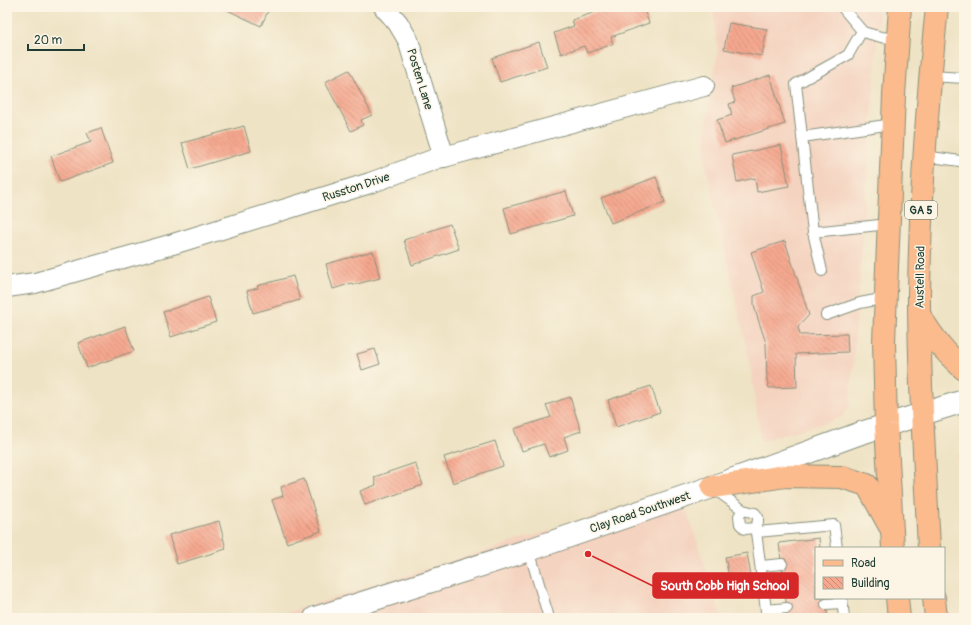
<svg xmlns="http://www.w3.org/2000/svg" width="971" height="625" font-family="Pangolin,sans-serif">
<defs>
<pattern id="building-back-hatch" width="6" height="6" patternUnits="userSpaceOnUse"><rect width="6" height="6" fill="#f6a88f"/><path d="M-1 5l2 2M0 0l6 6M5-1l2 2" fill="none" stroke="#c78a76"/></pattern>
</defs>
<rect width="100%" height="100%" fill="#fcf5e5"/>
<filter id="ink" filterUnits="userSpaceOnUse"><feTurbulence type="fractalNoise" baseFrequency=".025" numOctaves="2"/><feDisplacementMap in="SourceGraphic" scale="8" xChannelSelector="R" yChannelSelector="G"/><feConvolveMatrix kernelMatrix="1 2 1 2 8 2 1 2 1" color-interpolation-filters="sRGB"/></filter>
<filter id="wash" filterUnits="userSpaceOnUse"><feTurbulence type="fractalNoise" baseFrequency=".012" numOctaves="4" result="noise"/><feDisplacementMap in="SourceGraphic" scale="16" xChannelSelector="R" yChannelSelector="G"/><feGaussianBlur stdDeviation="0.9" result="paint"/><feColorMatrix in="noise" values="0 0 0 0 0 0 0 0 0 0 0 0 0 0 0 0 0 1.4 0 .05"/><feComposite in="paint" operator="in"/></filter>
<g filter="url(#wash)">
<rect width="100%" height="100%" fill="#efe3c5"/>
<g fill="#f4d3c0">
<polygon points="713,7 880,7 850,406 842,417 825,423 761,441 750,364 705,161 706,124 718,52"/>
<polygon points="964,453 964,516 957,455"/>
<polygon points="680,490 722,618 270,618"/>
</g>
<g id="blocks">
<g fill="url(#building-back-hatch)">
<polygon points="221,7 270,7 261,26"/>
<polygon points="610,7 643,7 649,23 611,37 613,44 587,53 584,46 561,54 554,33 574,26 572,20"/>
<polygon points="729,23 767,29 762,56 724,49"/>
<polygon points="539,42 547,67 500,82 492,58"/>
<polygon points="349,70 372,115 361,120 363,125 351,131 325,82"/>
<polygon points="770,75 785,124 725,143 717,120 732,115 729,104 735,102 731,88"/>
<polygon points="244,126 251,151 190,169 182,143"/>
<polygon points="101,128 113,163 60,182 51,156 91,142 87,133"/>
<polygon points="781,145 789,186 757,192 755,178 737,182 732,155"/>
<polygon points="656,177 665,202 611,223 601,198"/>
<polygon points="566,191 573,216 511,234 504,208"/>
<polygon points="450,224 459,249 412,265 404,240"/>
<polygon points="785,241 809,315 798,327 800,335 847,334 848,352 796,354 797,387 769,388 767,381 766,343 756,313 754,304 754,296 764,292 751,252"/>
<polygon points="373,251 380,278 353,285 352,283 333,289 326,264"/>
<polygon points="293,276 300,300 253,313 247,291 258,288 257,286"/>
<polygon points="208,297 216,322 171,337 163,312"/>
<polygon points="125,326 134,351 87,368 78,343"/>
<polygon points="375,349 380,364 362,370 357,354"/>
<polygon points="651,386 660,412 616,427 608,400"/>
<polygon points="570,397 581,431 564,437 568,450 549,457 544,444 522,451 514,429 551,417 546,405"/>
<polygon points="495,441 503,466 453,483 444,457"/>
<polygon points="415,463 423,485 365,505 360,491 376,485 374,477"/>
<polygon points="304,479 321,531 287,543 272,500 283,496 281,487"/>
<polygon points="219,521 226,549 177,564 169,535"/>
<polygon points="819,538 820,548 816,548 816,598 825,598 828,618 788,618 779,543"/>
<polygon points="747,553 754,594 733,598 725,557"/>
</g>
</g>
</g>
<g filter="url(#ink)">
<use href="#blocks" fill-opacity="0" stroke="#87907c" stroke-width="1"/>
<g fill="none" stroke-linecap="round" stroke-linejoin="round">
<g stroke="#87907c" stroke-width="12">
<g id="service">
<polyline points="842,7 863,32 881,37 898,39"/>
<polyline points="862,31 848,55 796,84 813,232 889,224"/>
<polyline points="930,76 964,78"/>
<polyline points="802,137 893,124"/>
<polyline points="924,156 960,161"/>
<polyline points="813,232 822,271"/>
<polyline points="826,315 860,303 886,298"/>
<polyline points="713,488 743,510 755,513 758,517 758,522 754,528 745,529 740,524 739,516 743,510"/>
<polyline points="754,528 756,532 767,618"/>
<polyline points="756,532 834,525 837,548"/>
<polyline points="529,550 549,618"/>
<polyline points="761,566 782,564"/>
<polyline points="763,587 784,585"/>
<polyline points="842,598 844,618"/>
<polyline points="826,604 842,603"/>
<polyline points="766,610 787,608"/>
</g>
</g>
<g stroke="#87907c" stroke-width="22">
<g id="minor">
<polyline points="384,7 398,23 408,40 444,157"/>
<polyline points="7,287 35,283 173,244 370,183 438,158 444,157 704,86"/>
</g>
</g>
<g stroke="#87907c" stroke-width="24">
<polyline id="tertiary" points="315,618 529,550 712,487 861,433 964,401"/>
</g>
<g stroke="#87907c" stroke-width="24">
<g id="primary">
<path d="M920 316C933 337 944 352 964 369"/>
<polyline points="712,487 786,476 842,477 867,485 889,525"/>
<polyline points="893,548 886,425 884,342 894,95 900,7"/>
<path d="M929 548C925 465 919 381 919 297 920 200 927 103 937 7"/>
<polyline points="897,598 899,618"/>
<polyline points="934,598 936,618"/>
</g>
</g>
<use href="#service" stroke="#fff" stroke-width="10"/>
<use href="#minor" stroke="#fff" stroke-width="20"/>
<use href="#tertiary" stroke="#fff" stroke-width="22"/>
<use href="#primary" stroke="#fbbb8d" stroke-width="22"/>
</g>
</g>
<g text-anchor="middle" stroke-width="3" stroke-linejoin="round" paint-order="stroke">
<rect fill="#fcf5e5" stroke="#617469" stroke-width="1" x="905" y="201" width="32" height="18" rx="3"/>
<g font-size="11" font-weight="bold" fill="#1f3d34">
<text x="921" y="214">GA 5</text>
</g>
<g font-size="12" fill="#1f3d34" stroke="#fcf5e5">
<text transform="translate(420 79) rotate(73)" y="4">Posten Lane</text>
<text transform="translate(356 187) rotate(-18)" y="4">Russton Drive</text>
<text transform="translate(920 277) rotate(-89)" y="4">Austell Road</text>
<text transform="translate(640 512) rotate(-19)" y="4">Clay Road Southwest</text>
</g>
</g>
<path fill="none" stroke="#d62828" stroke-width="1.5" d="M588 554L653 586"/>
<circle fill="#d62828" stroke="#fcf5e5" stroke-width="1.5" cx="588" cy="554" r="4"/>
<rect fill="#d62828" stroke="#d62828" stroke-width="1.5" x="653" y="573" width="145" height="25" rx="4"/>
<g font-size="13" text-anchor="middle" font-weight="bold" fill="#fff">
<text x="725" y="590">South Cobb High School</text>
</g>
<rect width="971" height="625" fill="none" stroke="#fcf5e5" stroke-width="24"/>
<rect x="815" y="547" width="130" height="52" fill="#fcf5e5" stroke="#a4ab9e"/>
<rect x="823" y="560" width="20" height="6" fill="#fbbb8d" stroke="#a4ab9e"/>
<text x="851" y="567" font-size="12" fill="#1f3d34">Road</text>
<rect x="823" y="577" width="20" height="12" fill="url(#building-back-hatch)" stroke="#a4ab9e"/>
<text x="851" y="587" font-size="12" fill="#1f3d34">Building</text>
<path d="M28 44v6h56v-6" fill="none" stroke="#1f3d34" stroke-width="2"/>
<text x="34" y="44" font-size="12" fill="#1f3d34" stroke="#fcf5e5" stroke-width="3" paint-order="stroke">20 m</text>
</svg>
